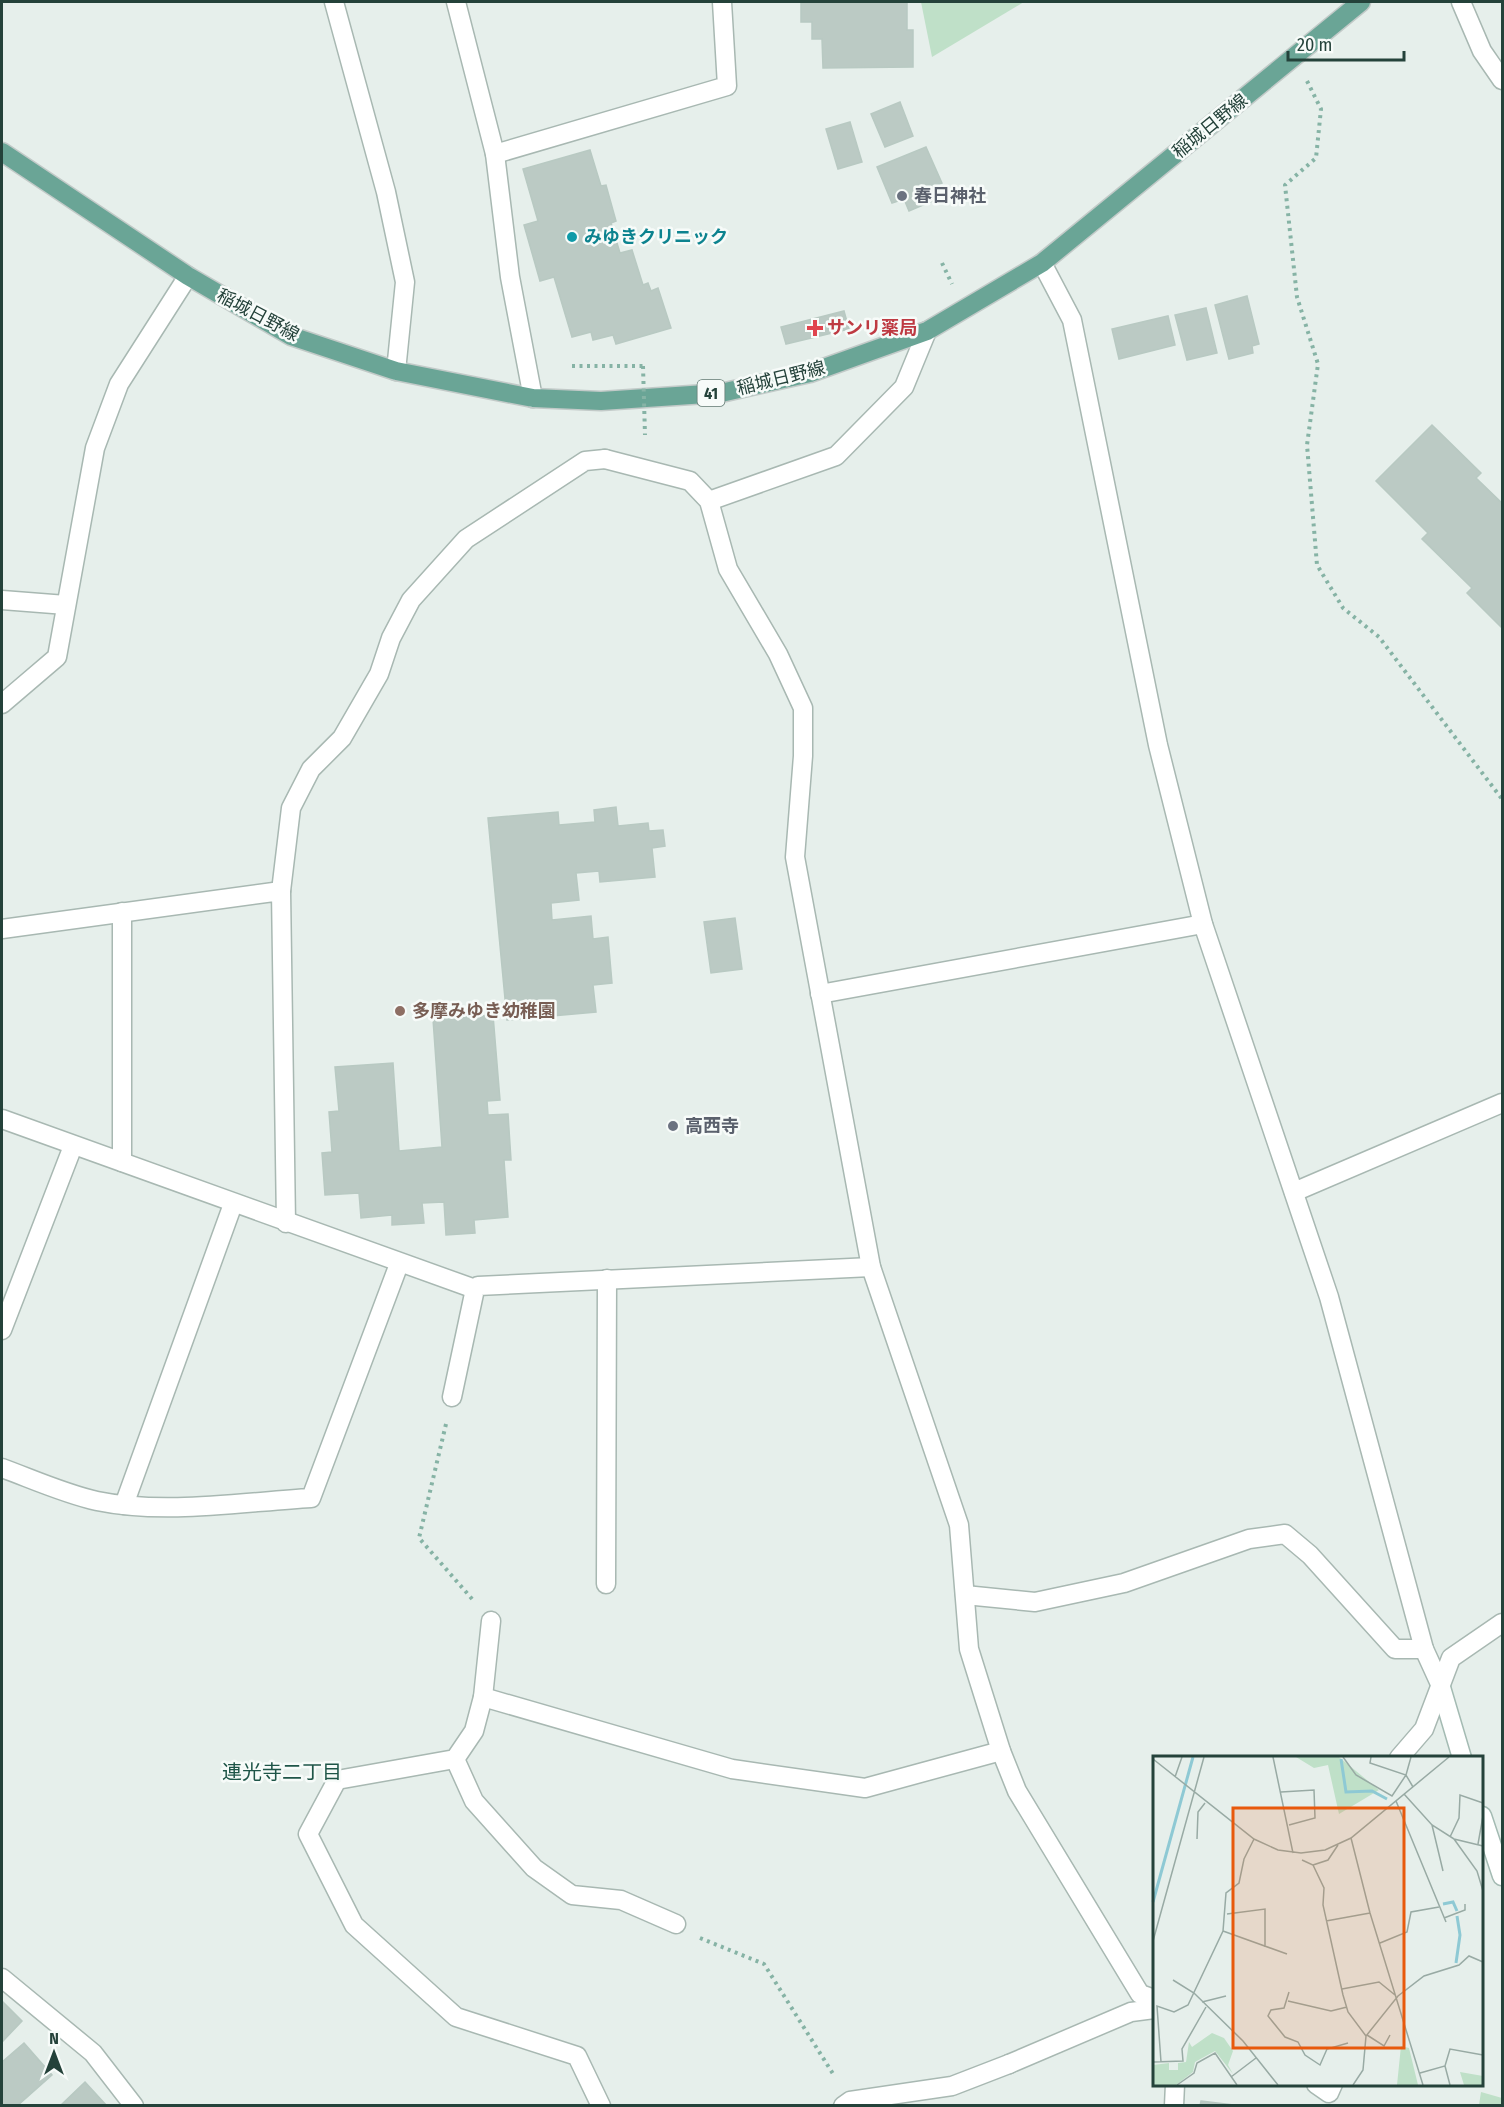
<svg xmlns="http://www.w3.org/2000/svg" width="1504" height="2107" font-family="'Fira Sans Condensed','Noto Sans JP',sans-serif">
<rect width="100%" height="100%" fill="#e6efeb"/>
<g fill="#bfe0c8">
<polygon points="921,2 1024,2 932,57"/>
<polygon points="1481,2092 1502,2098 1502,2105 1479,2105"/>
</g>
<g fill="#bbcac4" stroke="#b8c9c2" stroke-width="1.5">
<polygon points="801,2 907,2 907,30 913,30 913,67 823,68 822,39 812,39 812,22 801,22"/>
<polygon points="900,102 913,136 885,147 871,114"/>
<polygon points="850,122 862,162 838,169 826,129"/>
<polygon points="926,147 942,183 933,187 937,199 909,211 904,199 892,203 877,167"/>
<polygon points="590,150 601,186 606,185 616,221 611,223 620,253 632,250 643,285 648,283 651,291 658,288 671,328 616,344 613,335 593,340 591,332 572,337 554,277 540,281 524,225 538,221 523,169"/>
<polygon points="1247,296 1259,344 1252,346 1253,353 1229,359 1215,305"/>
<polygon points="1206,308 1217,353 1187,360 1175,315"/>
<polygon points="844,311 849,329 786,344 781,327"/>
<polygon points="1168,316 1175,345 1119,359 1112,329"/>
<polygon points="1432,425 1481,473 1476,478 1502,503 1502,628 1467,593 1472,588 1422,539 1428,533 1376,481"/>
<polygon points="616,807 618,826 648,823 649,831 663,830 665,846 652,848 655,877 600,882 599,871 576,873 579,900 551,903 552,920 591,916 593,939 608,937 612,983 593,985 596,1012 507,1020 488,818 558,812 559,825 595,822 594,810"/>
<polygon points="735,918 742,969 711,973 704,922"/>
<polygon points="493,1015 500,1100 487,1101 488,1115 508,1114 511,1160 504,1160 508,1217 474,1220 475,1233 446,1235 444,1202 422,1203 424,1223 392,1225 392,1215 361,1218 359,1193 325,1195 322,1153 332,1152 329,1112 339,1111 335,1067 393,1063 399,1151 442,1147 433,1019"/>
<polygon points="2,2001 22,2021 2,2042"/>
<polygon points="24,2043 52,2075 17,2106 2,2106 2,2062"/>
<polygon points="85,2082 107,2106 60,2106"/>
<polygon points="1201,2101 1242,2106 1200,2106"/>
</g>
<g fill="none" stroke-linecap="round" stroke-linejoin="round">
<g stroke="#a8b8b2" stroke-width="21">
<g id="lane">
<polyline points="334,2 386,192 405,282 396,371"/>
<polyline points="2,600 66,605"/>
<polyline points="281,891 291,808 311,769 342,738 379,674 391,638 411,600 466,539 585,461 605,459"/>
<polyline points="122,1162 122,912"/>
<polyline points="2,1330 73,1146"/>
<polyline points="452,1397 475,1289 478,1286 871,1267"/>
<path d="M2 1468C32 1479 65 1494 97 1501 164 1515 243 1502 311 1498L399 1264"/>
<polyline points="124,1505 233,1204"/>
<polyline points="606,1584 607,1279"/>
<polyline points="455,1759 474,1801 534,1868 572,1895 621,1900 676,1924"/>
<polyline points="1009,2064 1131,2012 1154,2009"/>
</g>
</g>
<g stroke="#a8b8b2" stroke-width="21">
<g id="street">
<polyline points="456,2 495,154 510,277 533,398"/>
<polyline points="1461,2 1482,51 1502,80"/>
<polyline points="495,154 727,86 722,2"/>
<polyline points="1042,263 1072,320 1158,745 1203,924 1329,1297 1424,1649 1440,1684"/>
<polyline points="605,459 690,481 709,501 728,569 778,654 803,708 803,756 795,857 871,1267 959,1525 969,1649 1001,1751 1017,1791 1140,1994 1154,1999"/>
<polyline points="709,501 836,456 904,387 927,331"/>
<polyline points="2,704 57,657 95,448 119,384 188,276"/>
<polyline points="2,929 281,891 286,1223"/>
<polyline points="820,994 1203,924"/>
<polyline points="2,1119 475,1289"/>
<polyline points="1294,1192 1502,1103"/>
<polyline points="965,1595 1035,1602 1124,1583 1249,1539 1285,1534 1310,1555 1395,1649 1424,1649"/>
<polyline points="491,1621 483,1697 474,1731 455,1759 337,1780 308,1834 354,1925 456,2017 577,2056 601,2106"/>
<polyline points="483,1697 732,1769 865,1788 1001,1751"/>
<polyline points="1399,1758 1424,1729 1451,1658 1502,1623"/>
<polyline points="2,1978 93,2053 134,2106"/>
<polyline points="1316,2084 1329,2093 1333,2084"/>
<polyline points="843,2106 850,2101 952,2086 1009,2064"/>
<polyline points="1174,2106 1175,2084"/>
</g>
</g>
<g stroke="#a4bbb3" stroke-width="21">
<g id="secondary">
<polyline points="1440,1684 1462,1758"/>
<polyline points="1482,1816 1502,1876"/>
</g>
</g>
<g stroke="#c2cac8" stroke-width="21">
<polyline id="primary" points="2,152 188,276 291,336 396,371 533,398 601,401 721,393 810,373 927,331 1042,263 1361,2"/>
</g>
<g stroke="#86b3a5" stroke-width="4" stroke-dasharray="3 4.5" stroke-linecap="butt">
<polyline points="1307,81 1321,109 1316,158 1285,185 1297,297 1318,364 1307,445 1317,565 1343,608 1379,637 1502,799"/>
<polyline points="942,263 952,284"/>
<polyline points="572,366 643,366"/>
<polyline points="446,1424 419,1538 473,1600"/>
<polyline points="700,1938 764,1964 835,2077"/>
</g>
<use href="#lane" stroke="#fff" stroke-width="18"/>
<use href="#street" stroke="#fff" stroke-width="18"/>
<use href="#secondary" stroke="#fff" stroke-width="18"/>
<use href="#primary" stroke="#6aa596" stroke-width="18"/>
<polyline stroke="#86b3a5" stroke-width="4" stroke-dasharray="3 4.5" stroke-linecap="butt" points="643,366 645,435"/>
</g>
<g fill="#6b7280" stroke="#f7fbf9" stroke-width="2">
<circle cx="902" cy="196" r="6"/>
<circle cx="673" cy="1126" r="6"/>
</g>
<circle fill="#0f9aa8" stroke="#f7fbf9" stroke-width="2" cx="572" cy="237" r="6"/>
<path fill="#e0444e" stroke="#f7fbf9" stroke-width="2" d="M812 319h6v6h6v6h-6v6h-6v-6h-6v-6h6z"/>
<circle fill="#8d6e63" stroke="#f7fbf9" stroke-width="2" cx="400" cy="1011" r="6"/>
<g text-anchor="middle" stroke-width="5" stroke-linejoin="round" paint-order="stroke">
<rect fill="#f7fbf9" stroke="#637a73" stroke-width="1.5" x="697.5" y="380" width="27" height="26" rx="4.5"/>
<g font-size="16" font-weight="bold" fill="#24423a">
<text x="711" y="399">41</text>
</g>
<g font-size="18" fill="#24423a" stroke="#f7fbf9">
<text transform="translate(1210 126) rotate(-39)" y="6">稲城日野線</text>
<text transform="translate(258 315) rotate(28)" y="6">稲城日野線</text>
<text transform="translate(781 378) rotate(-14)" y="6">稲城日野線</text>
</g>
<g font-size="18" font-weight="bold" fill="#5b616d" stroke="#f7fbf9" text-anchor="start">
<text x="914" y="202">春日神社</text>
<text x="685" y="1132">高西寺</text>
</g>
<g font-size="18" font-weight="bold" fill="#0d838f" stroke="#f7fbf9" text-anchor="start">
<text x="584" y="243">みゆきクリニック</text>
</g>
<g font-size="18" font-weight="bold" fill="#be3a42" stroke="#f7fbf9" text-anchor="start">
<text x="827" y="334">サンリ薬局</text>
</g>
<g font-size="18" font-weight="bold" fill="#785e54" stroke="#f7fbf9" text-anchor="start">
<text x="412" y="1017">多摩みゆき幼稚園</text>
</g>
<g font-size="20" fill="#1f5548" stroke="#f7fbf9">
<text x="282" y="1779">連光寺二丁目</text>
</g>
</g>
<g transform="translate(1153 1756)">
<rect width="330" height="330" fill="#e6efeb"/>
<path d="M143 1H186L226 34 186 58 175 9 161 12ZM59 277 71 282 80 295 75 309 80 318 62 295 42 306 40 316 23 329H0V309L16 307V314H25V307L33 306 36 286 39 291ZM248 290 256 292 265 329H244ZM307 316 330 320V329H311Z" fill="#bfe0c8"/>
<path fill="none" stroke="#8ec9d4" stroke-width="3" d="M188 3 193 36 219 35 234 43M0 146 40 1M290 148 300 146 304 155M303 207 307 179 304 160"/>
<path fill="none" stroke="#98aaa4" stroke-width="1.5" d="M120 1 140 97M190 1 203 19 239 40 253 19 258 1M218 1 217 7 253 19 260 31M0 3 101 83 125 94 148 97 172 94 198 82 296 1M22 21 29 1M128 36 161 34 162 62 136 69M251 38 279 69 301 83 330 90M243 45 293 166M279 69 290 115M297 81 306 62 307 39 330 47M198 82 217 157 270 329M44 83 45 56 52 47M301 83 324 115 330 135M325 88 330 60M149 104 160 109 171 132 170 149 190 239 195 256 213 280M160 109 175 104 185 89M74 158 112 153V191M291 162 312 154V148M173 165 217 157M70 175 134 198M0 185 51 1M227 187 254 176 258 156 286 151M20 224 41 237 90 285 125 329M189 233 226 226 242 239M136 236 131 252 118 254 115 260 132 281 145 286 152 299 167 309 174 293 195 287M135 245 178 255 194 251M49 246 73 240M214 279 231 290 237 279M0 306 30 305 29 293 53 251M8 306 4 250 21 256 35 249 70 175 73 137 86 127 91 103 101 83M292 310 297 329M267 317 292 310 297 293 330 299M78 321 103 302M24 329 41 317 44 307 62 297 84 329M200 329 210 314 213 280 245 240 271 220 306 209 316 200 330 206"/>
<path fill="#e8590c" fill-opacity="0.15" stroke="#e8590c" stroke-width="3" d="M80 52H251V292H80Z"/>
<rect width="330" height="330" fill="none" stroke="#24423a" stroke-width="3"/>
</g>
<rect width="1504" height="2107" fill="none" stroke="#24423a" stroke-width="6"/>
<g transform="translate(54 2053)" stroke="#f7fbf9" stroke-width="4.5" paint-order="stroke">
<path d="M0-4.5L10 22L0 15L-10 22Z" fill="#24423a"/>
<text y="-9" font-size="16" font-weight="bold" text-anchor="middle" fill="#24423a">N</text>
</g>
<path d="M1288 51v9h116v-9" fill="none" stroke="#24423a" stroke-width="3"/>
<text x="1297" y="51" font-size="18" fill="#24423a" stroke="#f7fbf9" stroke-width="4.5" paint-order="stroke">20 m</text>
</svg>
